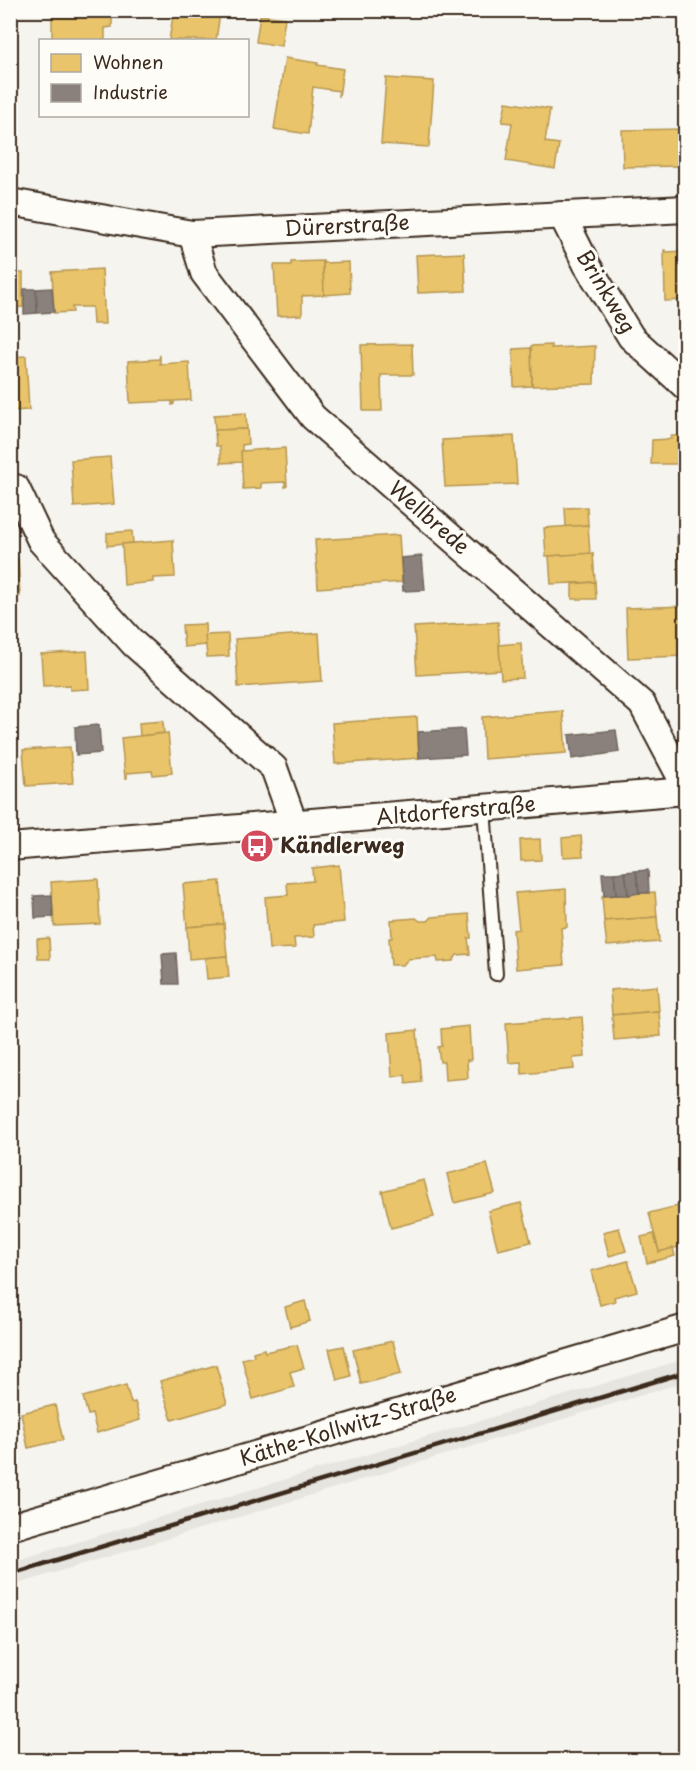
<svg xmlns="http://www.w3.org/2000/svg" width="696" height="1771" font-family="'Playpen Sans',sans-serif">
<rect width="100%" height="100%" fill="#f5f4ee"/>
<filter id="ink" filterUnits="userSpaceOnUse"><feTurbulence type="fractalNoise" baseFrequency=".0167" numOctaves="2"/><feDisplacementMap in="SourceGraphic" scale="12" xChannelSelector="R" yChannelSelector="G"/><feConvolveMatrix kernelMatrix="1 2 1 2 8 2 1 2 1" color-interpolation-filters="sRGB"/></filter>
<g filter="url(#ink)">
<polygon fill="#e7e5df" points="685,1359 685,1382 11,1586 11,1562"/>
<g fill="#e9c46a" stroke="#b59653" stroke-width="1.5">
<polygon points="52,10 112,10 112,27 105,28 105,40 52,40"/>
<polygon points="174,10 201,10 220,13 216,40 169,40"/>
<polygon points="260,15 285,18 281,46 256,42"/>
<polygon points="285,58 318,63 317,65 343,69 339,97 339,91 313,87 308,134 274,129"/>
<polygon points="386,78 434,81 429,147 381,144"/>
<polygon points="506,102 550,109 545,142 559,144 555,169 506,161 512,123 502,122"/>
<polygon points="686,129 685,166 623,167 622,130"/>
<polygon points="664,250 665,250 665,252 686,251 686,291 684,291 684,300 665,301"/>
<polygon points="464,253 466,291 418,293 416,255"/>
<polygon points="323,261 324,295 302,296 302,315 277,316 274,265 291,265 291,262"/>
<polygon points="349,262 350,293 324,295 323,263"/>
<polygon points="102,269 105,324 93,324 92,307 72,307 73,312 54,313 52,272"/>
<polygon points="10,273 23,273 23,307 10,308"/>
<polygon points="412,344 413,375 381,375 382,411 363,411 361,345"/>
<polygon points="551,345 551,348 595,346 594,384 532,386 531,346"/>
<polygon points="531,348 532,386 514,387 513,349"/>
<polygon points="160,355 160,364 189,362 191,400 174,401 174,404 172,405 172,401 130,403 128,361 159,359"/>
<polygon points="26,356 29,410 10,411 10,357"/>
<polygon points="246,413 247,429 215,430 214,415"/>
<polygon points="247,429 248,444 242,445 242,462 221,463 220,446 216,446 215,430"/>
<polygon points="514,436 517,484 445,487 442,440"/>
<polygon points="671,436 686,436 686,464 651,464 652,440 671,439"/>
<polygon points="285,448 287,486 285,487 285,482 261,483 261,488 243,489 241,451"/>
<polygon points="110,457 114,504 74,507 71,460"/>
<polygon points="587,507 588,525 566,527 565,508"/>
<polygon points="588,525 590,554 546,556 544,528"/>
<polygon points="132,531 133,543 107,546 107,533"/>
<polygon points="677,532 686,532 686,584 679,584"/>
<polygon points="399,535 402,582 318,588 315,540"/>
<polygon points="173,540 175,577 153,578 153,582 124,585 122,544"/>
<polygon points="593,553 595,582 551,584 549,556"/>
<polygon points="10,559 18,559 20,596 10,597"/>
<polygon points="595,582 596,599 572,599 572,584"/>
<polygon points="686,606 686,656 628,658 626,608"/>
<polygon points="498,622 501,670 417,675 414,627"/>
<polygon points="205,624 206,645 184,647 182,625"/>
<polygon points="319,633 322,681 238,687 235,639"/>
<polygon points="228,634 229,656 207,657 205,635"/>
<polygon points="521,643 523,678 501,679 499,645"/>
<polygon points="87,651 89,689 70,690 70,685 43,686 41,654"/>
<polygon points="563,711 566,753 484,759 482,717"/>
<polygon points="417,717 419,758 335,764 332,723"/>
<polygon points="163,721 164,733 140,736 139,723"/>
<polygon points="168,733 172,773 153,775 152,771 127,773 127,778 125,778 121,738"/>
<polygon points="70,747 73,783 26,786 23,750"/>
<polygon points="581,836 583,856 563,857 562,838"/>
<polygon points="540,839 541,860 521,861 520,840"/>
<polygon points="339,865 344,922 313,925 314,937 294,938 295,948 269,949 265,897 288,895 287,883 313,881 312,868"/>
<polygon points="98,879 100,924 54,926 51,882"/>
<polygon points="220,881 224,924 187,927 183,884"/>
<polygon points="566,889 567,927 561,928 564,965 516,969 513,930 519,929 515,893"/>
<polygon points="655,892 657,917 604,921 602,896"/>
<polygon points="469,914 471,938 468,938 470,954 457,955 453,961 438,962 437,957 408,959 403,965 391,965 389,938 392,938 391,920 416,918 420,921 428,921 432,917"/>
<polygon points="657,917 659,942 607,946 604,921"/>
<polygon points="224,924 227,956 189,959 187,927"/>
<polygon points="49,938 50,959 38,959 37,939"/>
<polygon points="227,956 229,977 207,979 205,958"/>
<polygon points="657,986 659,1011 612,1015 610,990"/>
<polygon points="659,1011 661,1036 614,1040 612,1015"/>
<polygon points="582,1017 585,1057 573,1058 574,1069 522,1074 521,1062 509,1063 506,1023"/>
<polygon points="469,1026 471,1060 467,1060 468,1078 445,1080 444,1062 440,1062 438,1047 442,1046 441,1029"/>
<polygon points="417,1030 421,1082 406,1084 405,1075 392,1077 389,1033"/>
<polygon points="487,1164 495,1193 454,1203 447,1174"/>
<polygon points="424,1180 434,1217 391,1228 382,1191"/>
<polygon points="521,1203 531,1242 498,1250 488,1211"/>
<polygon points="686,1204 686,1245 659,1252 649,1213"/>
<polygon points="619,1228 626,1251 609,1256 603,1232"/>
<polygon points="654,1234 659,1252 673,1248 675,1256 647,1263 641,1237"/>
<polygon points="628,1261 637,1291 614,1297 615,1301 600,1305 591,1271"/>
<polygon points="305,1301 310,1321 290,1327 285,1307"/>
<polygon points="393,1341 401,1374 361,1384 353,1350"/>
<polygon points="297,1345 304,1368 290,1372 294,1387 253,1399 242,1359 254,1356 253,1352 264,1349 265,1352"/>
<polygon points="344,1346 351,1376 337,1380 329,1349"/>
<polygon points="216,1365 227,1404 172,1420 160,1381"/>
<polygon points="126,1385 131,1403 135,1402 140,1420 97,1433 92,1414 88,1415 83,1397"/>
<polygon points="55,1405 63,1440 28,1448 21,1413"/>
</g>
<g fill="#8a817c" stroke="#726760" stroke-width="1.5">
<polygon points="52,288 54,312 37,313 36,289"/>
<polygon points="24,289 36,289 37,313 24,314"/>
<polygon points="422,556 425,590 403,591 401,558"/>
<polygon points="99,725 101,753 76,755 75,727"/>
<polygon points="464,729 466,755 419,758 418,732"/>
<polygon points="616,730 619,752 572,759 569,735"/>
<polygon points="648,870 649,893 639,893 636,871"/>
<polygon points="636,871 639,893 628,895 625,872"/>
<polygon points="625,872 628,895 616,895 614,873"/>
<polygon points="602,873 614,873 616,895 604,896"/>
<polygon points="52,895 53,917 35,918 34,896"/>
<polygon points="176,953 178,984 164,984 162,954"/>
</g>
<g fill="none" stroke-linecap="round" stroke-linejoin="round">
<g stroke="#3b2a1e" stroke-width="16">
<polyline id="service" points="484,808 496,974"/>
</g>
<g stroke="#3b2a1e" stroke-width="30">
<g id="minor">
<polyline points="10,202 192,234 686,209"/>
<polyline points="562,215 587,265 631,337 686,387"/>
<polyline points="192,234 204,273 313,417 642,704 686,787"/>
<polyline points="16,488 41,541 134,644 274,768 294,824"/>
<polyline points="10,847 686,791"/>
<polyline points="10,1527 686,1328"/>
</g>
</g>
<use href="#service" stroke="#fdfcf7" stroke-width="12"/>
<use href="#minor" stroke="#fdfcf7" stroke-width="26"/>
<polyline stroke="#3b2a1e" stroke-width="4.5" points="10,1574 686,1372"/>
</g>
</g>
<defs>
<g id="bus-disc" transform="scale(1.725)"><circle r="9.5" fill="#d1495b" stroke="#fdfcf7"/><path d="M-5-6H5V4H4V6H2V4H-2V6H-4V4H-5ZM-3.5-4V0h7V-4ZM-3.5 1.2v1.5H-2V1.2ZM2 1.2v1.5H3.5V1.2Z" fill="#fff"/></g>
</defs>
<g fill-rule="evenodd">
<use href="#bus-disc" x="257" y="846"/>
</g>
<g text-anchor="middle" stroke-width="6" stroke-linejoin="round" paint-order="stroke">
<g font-size="21" fill="#3b2a1e" stroke="#fdfcf7">
<text transform="translate(347 226) rotate(-3)" y="7">Dürerstraße</text>
<text transform="translate(606 292) rotate(59)" y="7">Brinkweg</text>
<text transform="translate(429 518) rotate(41)" y="7">Wellbrede</text>
<text transform="translate(456 811) rotate(-5)" y="7">Altdorferstraße</text>
<text transform="translate(348 1427) rotate(-17)" y="7">Käthe-Kollwitz-Straße</text>
</g>
<g font-size="21" font-weight="bold" fill="#3b2a1e" stroke="#fdfcf7" text-anchor="start">
<text x="280" y="853">Kändlerweg</text>
</g>
</g>
<rect width="696" height="1771" fill="none" stroke="#fdfcf7" stroke-width="36"/>
<rect x="18" y="18" width="660" height="1735" fill="none" stroke="#3b2a1e" stroke-width="2" filter="url(#ink)"/>
<rect x="39" y="39" width="210" height="78" fill="#fdfcf7" stroke="#afa8a0" stroke-width="1.5"/>
<rect x="51" y="54" width="30" height="18" fill="#e9c46a" stroke="#afa8a0" stroke-width="1.5"/>
<text x="93" y="69" font-size="18" fill="#3b2a1e">Wohnen</text>
<rect x="51" y="84" width="30" height="18" fill="#8a817c" stroke="#afa8a0" stroke-width="1.5"/>
<text x="93" y="99" font-size="18" fill="#3b2a1e">Industrie</text>
</svg>
